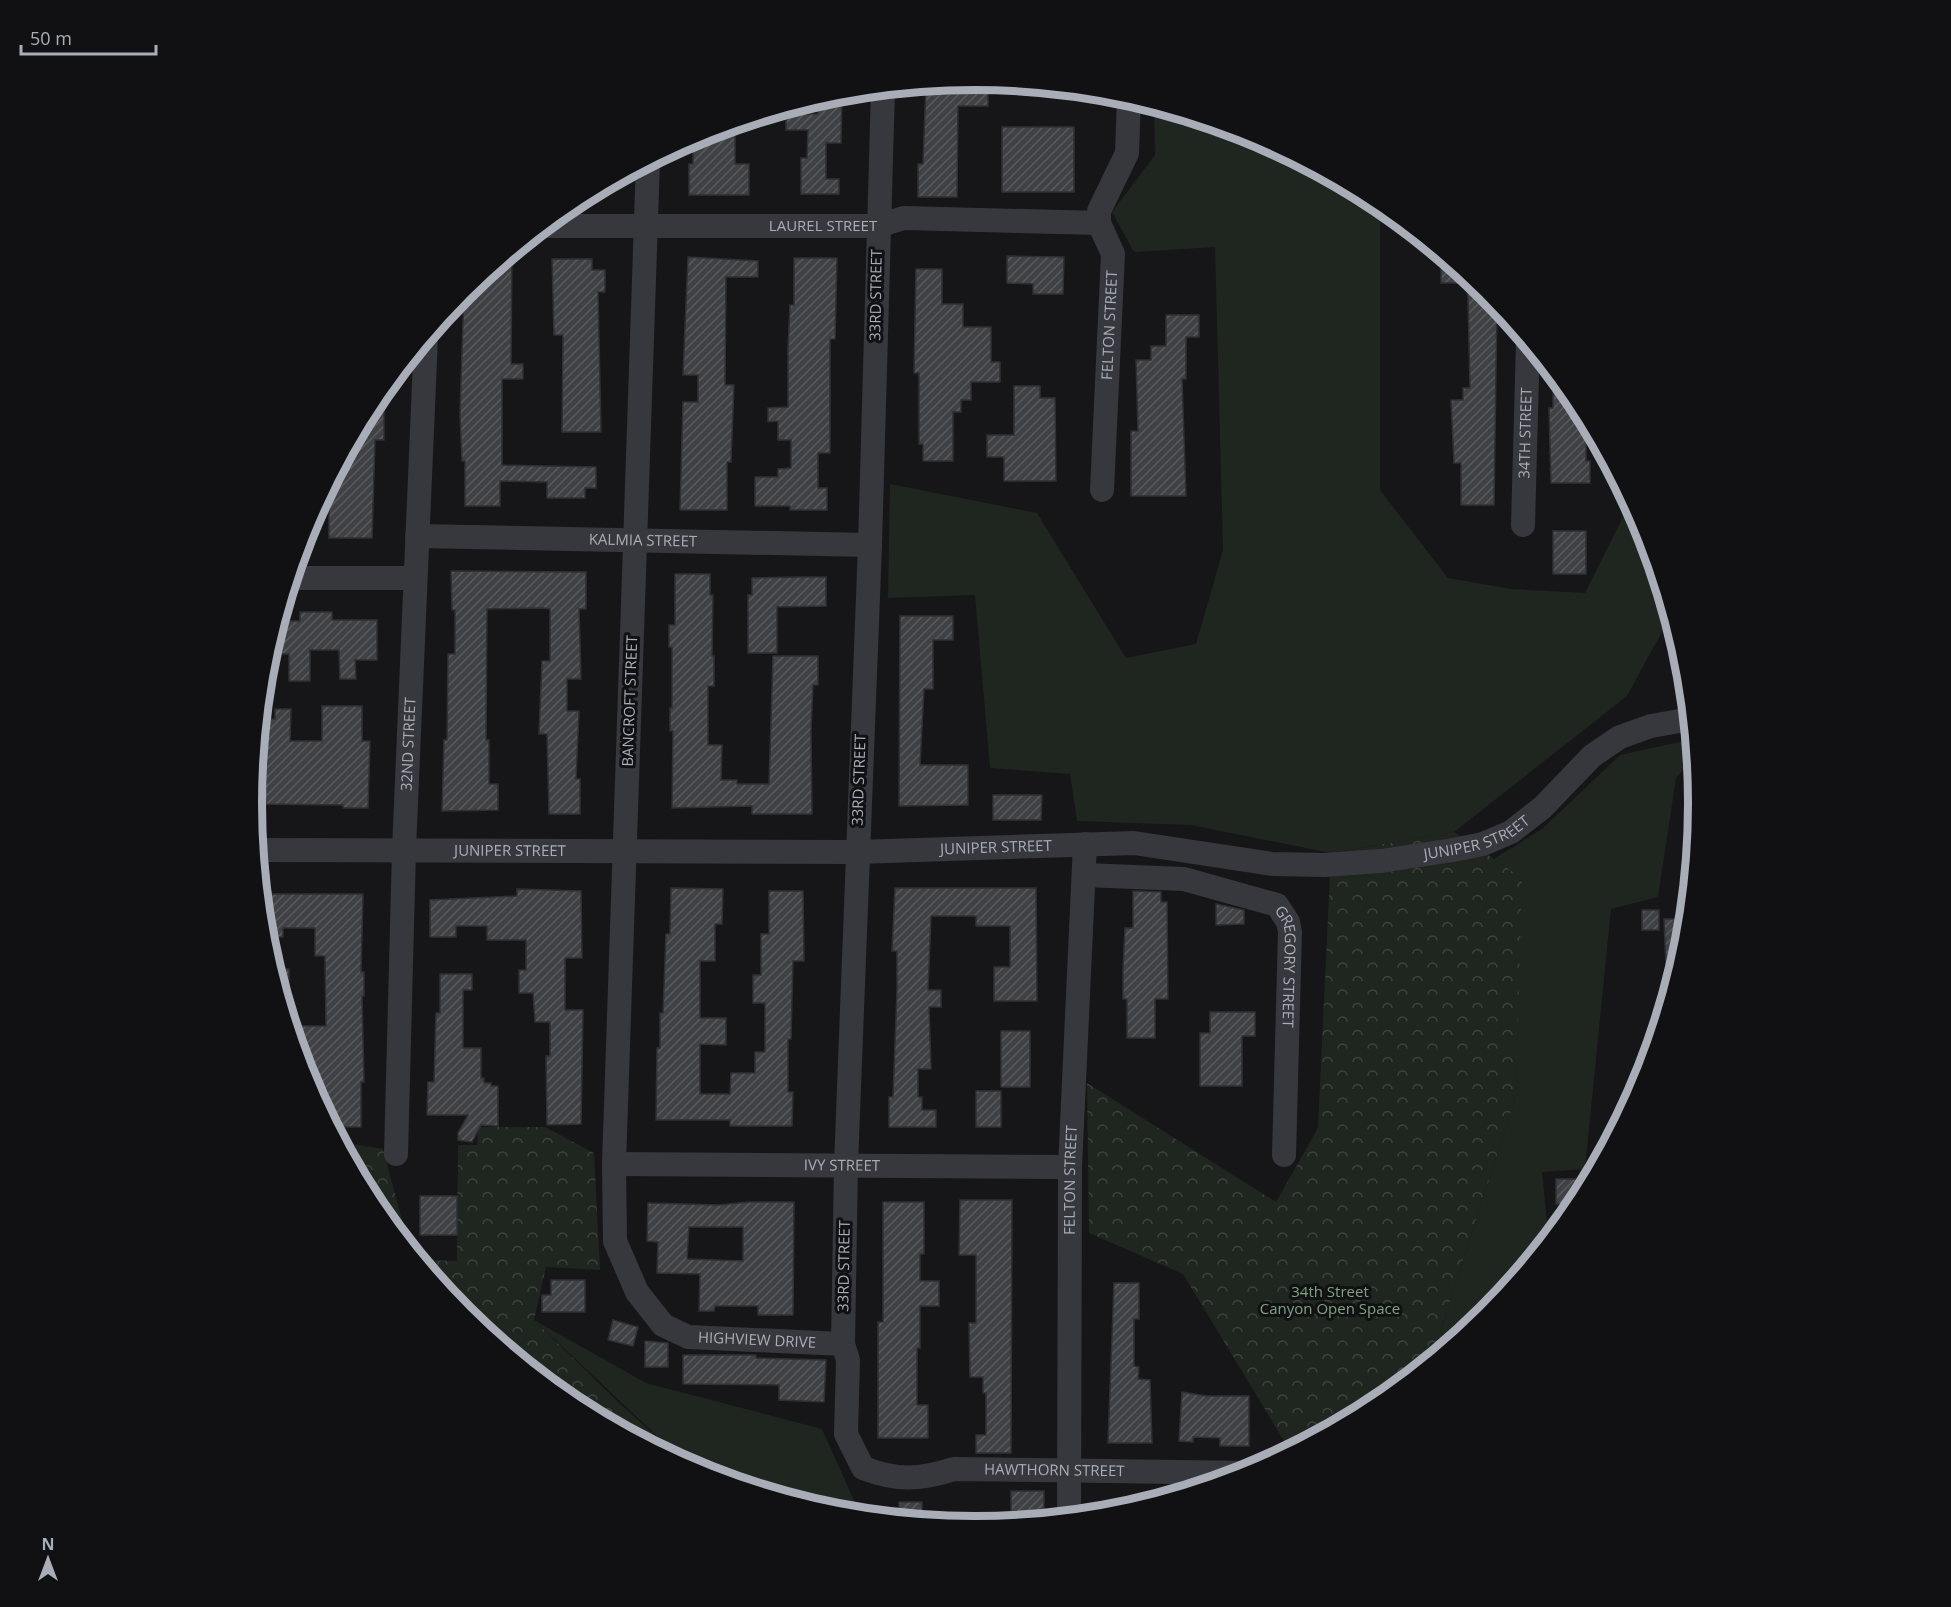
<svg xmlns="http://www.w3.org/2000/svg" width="1951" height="1607" font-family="'Open Sans',sans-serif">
<defs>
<pattern id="forest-crowns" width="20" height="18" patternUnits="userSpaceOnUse" patternTransform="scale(1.5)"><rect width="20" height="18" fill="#1e261f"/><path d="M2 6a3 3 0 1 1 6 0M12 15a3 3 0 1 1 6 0" fill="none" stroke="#3c433d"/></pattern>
<pattern id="building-hatch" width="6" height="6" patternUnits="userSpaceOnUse" patternTransform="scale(1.5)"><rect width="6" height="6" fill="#404145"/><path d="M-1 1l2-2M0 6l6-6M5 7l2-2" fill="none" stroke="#595a5e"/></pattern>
</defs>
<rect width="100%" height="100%" fill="#161618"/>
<g fill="#1e261f">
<polygon points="1154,105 1253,135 1380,204 1380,490 1448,578 1511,589 1585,593 1631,501 1645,527 1671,615 1627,696 1454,832 1331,853 1191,825 1077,821 1070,774 990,768 975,595 888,598 890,484 1037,513 1126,658 1196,644 1223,550 1215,247 1134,252 1112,212 1155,155"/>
<polygon points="1693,739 1695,757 1676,778 1658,897 1611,909 1585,1169 1542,1172 1548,1231 1555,1233 1487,1316 1447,1349 1441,1329 1516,1096 1521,878 1494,859 1542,829 1620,755"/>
<polygon points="534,1320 646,1383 822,1429 861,1516 834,1514 692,1469"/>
</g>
<g fill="url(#forest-crowns)">
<polygon points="1454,832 1522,878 1516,1096 1441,1329 1447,1349 1377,1406 1291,1452 1183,1274 1089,1233 1087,1083 1276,1202 1318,1128 1331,853"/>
<polygon points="478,1127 545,1127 594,1153 600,1270 546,1267 534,1320 618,1402 692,1469 573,1405 463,1315 418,1260 457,1261 458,1145 477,1145"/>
<polygon points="340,1142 383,1149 410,1250 373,1205"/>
</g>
<g fill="url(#building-hatch)" stroke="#303034" stroke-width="1.5" fill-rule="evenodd">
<polygon points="963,81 963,90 988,90 988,106 958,106 957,197 918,197 918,164 923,164 926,84"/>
<polygon points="842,93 841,143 826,143 826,179 839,179 839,194 801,194 801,158 807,158 808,130 786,130 786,114 818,114 818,99"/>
<polygon points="735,124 735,164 749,164 749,195 689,195 689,164 693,164 693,137"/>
<rect x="1002" y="127" width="72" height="65"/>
<polygon points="512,251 511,364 523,364 523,379 502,379 502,465 596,467 596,488 585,488 585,498 547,498 547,482 500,481 500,506 465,506 465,461 462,461 460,414 464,291"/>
<polygon points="1007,256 1064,257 1063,294 1033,294 1033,284 1007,283"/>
<polygon points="688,257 758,261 758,277 726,277 725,385 734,385 731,462 727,462 727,510 680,510 683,402 698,402 698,375 683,375"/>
<polygon points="794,258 837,258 835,339 830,339 830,453 818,453 818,488 827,488 827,510 790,510 790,506 755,506 755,477 778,477 778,469 791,468 791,440 778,440 778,421 768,422 768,408 788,407 788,348 790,305 794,305"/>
<polygon points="552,259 592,259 592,270 605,270 605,292 598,292 601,432 562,432 563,335 554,335"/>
<polygon points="1441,263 1453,263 1488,292 1497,304 1494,505 1461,505 1461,463 1454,463 1451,400 1463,400 1463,388 1470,388 1468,298 1466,283 1441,283"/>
<polygon points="916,269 942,269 942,304 963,304 963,327 991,327 991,362 1000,362 1000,382 971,382 971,400 961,400 961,412 953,412 953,461 923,461 923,444 919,444 919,373 914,373"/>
<polygon points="1166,315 1199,315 1199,337 1186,337 1186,379 1182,379 1186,496 1131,496 1131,431 1138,431 1136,360 1151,360 1151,346 1166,346"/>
<polygon points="1553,372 1578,402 1586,418 1586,461 1590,461 1590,483 1551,483 1549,408 1553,408"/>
<polygon points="1014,386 1040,386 1040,398 1055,398 1056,481 1004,481 1004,457 987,457 987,435 1014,435"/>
<polygon points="384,389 384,440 375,440 372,538 329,538 329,484 374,401"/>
<rect x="1553" y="531" width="33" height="43"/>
<polygon points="451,571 586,572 586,609 579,609 581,679 567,679 567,711 579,711 576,779 580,779 580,814 549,814 547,734 539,734 542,661 550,661 550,609 543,608 487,609 486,740 489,740 489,784 498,784 498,810 442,811 444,740 447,740 448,654 455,654 455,610 452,610"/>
<polygon points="675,574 710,574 710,595 713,595 712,656 714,656 714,686 708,686 708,745 722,745 721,780 737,780 737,784 769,784 773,656 818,656 818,685 813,685 811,731 812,814 752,814 752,806 672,808 673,731 670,731 670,708 672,708 672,647 669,647 669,625 675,625"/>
<polygon points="801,577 826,577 826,606 777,607 777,653 748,653 748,595 752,595 752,578"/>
<polygon points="300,612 332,612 332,620 377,620 377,660 355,660 356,679 340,679 339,650 310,650 310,681 289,681 289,654 268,654 278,621 300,621"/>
<polygon points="900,616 953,616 953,640 933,640 933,689 924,689 920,765 968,765 968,805 899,806"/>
<polygon points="322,706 362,706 362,741 370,741 368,808 343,808 343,805 261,804 263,737 258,737 260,719 275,719 275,709 291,709 290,741 322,741"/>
<polygon points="993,795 1042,795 1041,820 993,820"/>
<polygon points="671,888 723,889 722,924 715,924 715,961 700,961 700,1018 726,1018 726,1045 700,1044 700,1094 730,1094 731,1073 755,1073 755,1052 765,1052 765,1003 753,1003 753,975 761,975 761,934 769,934 769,891 803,891 804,961 793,961 791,1039 788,1039 788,1092 793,1092 792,1126 730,1126 730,1120 656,1120 657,1048 660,1048 660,1013 663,1013 666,934 670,934"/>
<polygon points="895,888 1036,888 1037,1001 994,1001 994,967 1010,967 1010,926 976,926 976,916 931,916 928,990 941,990 941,1007 929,1007 931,1069 918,1069 918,1097 922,1097 922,1110 936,1110 936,1127 889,1127 889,1097 893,1097 897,990 897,951 892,951"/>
<polygon points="517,889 581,891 582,958 565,958 565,1010 583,1010 581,1124 547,1125 546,1056 550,1056 550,1022 535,1022 533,993 519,993 519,970 526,970 526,940 487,940 487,926 456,926 456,937 430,937 430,900 517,896"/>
<polygon points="1133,891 1161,892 1161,902 1167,902 1168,999 1155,999 1155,1038 1127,1038 1127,999 1123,999 1123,969 1125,928 1133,928"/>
<polygon points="260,894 363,894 361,972 364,972 364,996 362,996 364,1082 361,1082 361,1127 331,1127 306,1080 290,1026 326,1026 325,956 315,956 315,928 283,928 283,937 265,937"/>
<polygon points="1216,904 1244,910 1244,924 1216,925"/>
<rect x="1642" y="910" width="17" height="20"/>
<polygon points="1664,919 1688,919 1686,945 1670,995 1667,994"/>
<polygon points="273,969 289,969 289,1009 285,1010"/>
<polygon points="440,974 472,974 472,990 463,990 463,1048 481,1048 481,1078 484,1078 484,1083 491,1083 491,1086 498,1086 498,1126 481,1125 472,1142 458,1140 458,1133 468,1115 427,1115 428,1082 434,1082 436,1013 440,1013"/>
<polygon points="1210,1012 1255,1012 1255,1036 1242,1036 1242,1086 1200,1086 1200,1033 1210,1033"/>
<rect x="1001" y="1031" width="29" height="56"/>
<rect x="976" y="1091" width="25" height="36"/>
<polygon points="1556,1179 1592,1179 1579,1204 1556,1204"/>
<rect x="420" y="1196" width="37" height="39"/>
<polygon points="960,1200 1012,1200 1011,1453 976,1453 976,1435 986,1435 986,1393 983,1393 983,1377 970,1377 969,1323 976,1323 976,1255 959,1255"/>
<path d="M749 1202H794L793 1315H758V1306H715L714 1311H699L700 1274 657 1273 658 1242 647 1241 648 1203 719 1205ZM689 1227H743V1261L687 1259Z"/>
<polygon points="883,1202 924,1202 924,1254 920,1254 920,1281 939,1281 939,1306 920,1306 920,1348 917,1348 917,1405 928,1405 928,1438 878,1438 878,1322 883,1322"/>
<polygon points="551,1280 585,1280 585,1312 542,1312 542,1295 551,1295"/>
<polygon points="1114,1283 1139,1283 1139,1319 1134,1319 1134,1366 1139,1367 1138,1379 1150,1380 1152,1443 1108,1443"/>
<polygon points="613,1320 638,1327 633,1346 608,1340"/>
<polygon points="645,1341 668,1343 668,1367 645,1367"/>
<polygon points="683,1355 756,1355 756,1358 826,1360 824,1402 779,1400 779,1385 683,1384"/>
<polygon points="1182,1392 1206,1396 1249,1396 1249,1446 1220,1446 1220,1438 1193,1437 1193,1442 1179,1441"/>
<polygon points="1011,1491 1044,1491 1044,1521 1011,1522"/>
<polygon points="899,1502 922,1502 922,1522 899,1520"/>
</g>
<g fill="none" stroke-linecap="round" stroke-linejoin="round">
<g stroke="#37383d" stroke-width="24">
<path id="s1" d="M883 89 870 545 846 1165 843 1344 848 1360 846 1434 863 1468C897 1481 920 1480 954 1469L1250 1473"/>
<path id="s2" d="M648 161 614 1164 615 1241 637 1292 663 1325 688 1337 843 1344"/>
<path id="s3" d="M544 226H877L904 218 1099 223"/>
<path id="s4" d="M1102 490 1113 254 1099 223V211L1127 153 1129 97"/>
<path id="s5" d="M1523 525 1528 341"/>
<path id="s6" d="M417 536 870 545"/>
<polyline points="291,578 415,578"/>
<path id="s7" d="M256 850 857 852 1134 843 1272 864 1324 865 1381 861 1453 850 1483 844 1511 832 1543 807 1592 756 1620 737 1651 726 1691 719"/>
<path id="s8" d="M1084 875 1184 879 1277 905 1288 922 1290 932 1284 1155"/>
<path id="s9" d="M396 1154 404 850 426 337"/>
<path id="s10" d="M614 1164 1070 1167"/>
<path id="s11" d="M1069 1518 1070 1167 1085 844"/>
</g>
</g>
<g text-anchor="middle" stroke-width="6" stroke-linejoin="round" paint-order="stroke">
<g font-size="15" fill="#a8adb8" stroke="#111113">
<text dy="5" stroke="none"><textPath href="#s3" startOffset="279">LAUREL STREET</textPath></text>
<text transform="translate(876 295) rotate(-89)" y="5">33RD STREET</text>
<text dy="5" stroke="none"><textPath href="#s4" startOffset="165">FELTON STREET</textPath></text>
<text dy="5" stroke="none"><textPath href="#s5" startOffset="92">34TH STREET</textPath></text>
<text dy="5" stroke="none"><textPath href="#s6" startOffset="226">KALMIA STREET</textPath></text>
<text transform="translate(630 701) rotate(-88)" y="5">BANCROFT STREET</text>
<text dy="5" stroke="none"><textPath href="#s9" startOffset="410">32ND STREET</textPath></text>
<text transform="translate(859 780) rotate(-88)" y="5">33RD STREET</text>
<text dy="5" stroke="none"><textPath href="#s7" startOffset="1226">JUNIPER STREET</textPath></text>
<text dy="5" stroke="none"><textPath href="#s7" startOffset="740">JUNIPER STREET</textPath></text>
<text dy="5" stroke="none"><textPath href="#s7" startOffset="254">JUNIPER STREET</textPath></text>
<text dy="5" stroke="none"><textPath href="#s8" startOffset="261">GREGORY STREET</textPath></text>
<text dy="5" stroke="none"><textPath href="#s10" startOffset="228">IVY STREET</textPath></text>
<text dy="5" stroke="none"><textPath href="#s11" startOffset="338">FELTON STREET</textPath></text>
<text transform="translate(844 1266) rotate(-89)" y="5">33RD STREET</text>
<text dy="5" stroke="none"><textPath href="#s2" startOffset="1275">HIGHVIEW DRIVE</textPath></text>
<text dy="5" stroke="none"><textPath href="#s1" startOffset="1578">HAWTHORN STREET</textPath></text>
</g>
<g font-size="15" fill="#7fa381" stroke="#111113">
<text x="1330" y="1297">34th Street<tspan x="1330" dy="17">Canyon Open Space</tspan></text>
</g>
</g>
<path d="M0 0H1951V1607H0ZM262 803a713 713 0 1 1 1426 0a713 713 0 1 1-1426 0Z" fill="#111113" fill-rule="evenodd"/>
<path fill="none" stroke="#a8adb8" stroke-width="8" d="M262 803a713 713 0 1 1 1426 0a713 713 0 1 1-1426 0Z"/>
<g transform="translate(48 1559)" stroke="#111113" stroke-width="4.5" paint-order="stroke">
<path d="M0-4.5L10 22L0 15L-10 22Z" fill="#a8adb8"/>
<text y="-9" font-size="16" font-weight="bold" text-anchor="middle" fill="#a8adb8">N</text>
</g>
<path d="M21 45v9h135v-9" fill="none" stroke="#a8adb8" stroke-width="3"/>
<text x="30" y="45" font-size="18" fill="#a8adb8" stroke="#111113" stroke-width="4.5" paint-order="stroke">50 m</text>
</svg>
